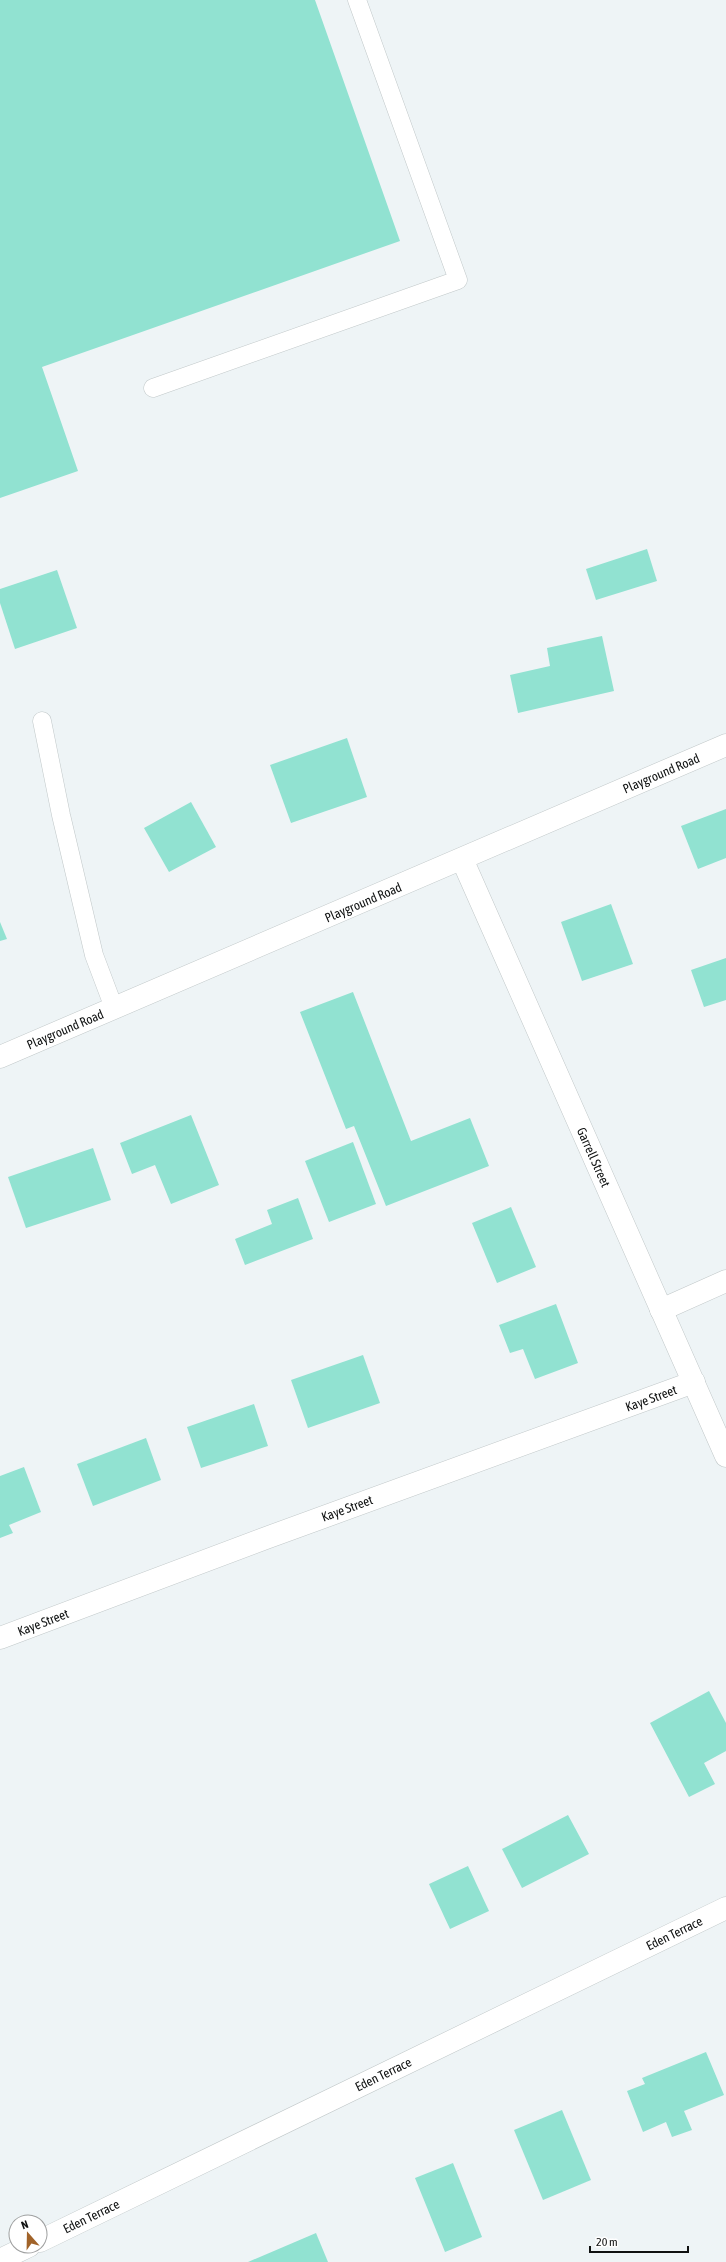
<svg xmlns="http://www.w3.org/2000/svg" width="726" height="2262" font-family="'Asap Condensed',sans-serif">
<rect width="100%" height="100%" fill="#eef4f6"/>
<g fill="#91e2d1">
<polygon points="0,0 315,0 400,241 42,367 78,471 0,498"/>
<polygon points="647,549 657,581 596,600 586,569"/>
<polygon points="57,570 77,628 15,649 0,603 0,589"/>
<polygon points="602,636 614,691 518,713 510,675 550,666 547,648"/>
<polygon points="347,738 367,797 291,823 270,765"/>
<polygon points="191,802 216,847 169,872 144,828"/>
<polygon points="726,809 726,858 698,869 681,826"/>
<polygon points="611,904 633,964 582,981 561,922"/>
<polygon points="0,922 7,939 0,941"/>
<polygon points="726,958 726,1000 704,1007 691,970"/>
<polygon points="353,992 411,1141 470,1118 489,1166 386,1206 354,1126 346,1129 300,1012"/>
<polygon points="191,1115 219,1185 171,1204 155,1165 132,1174 120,1143"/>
<polygon points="353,1142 376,1204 329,1222 305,1161"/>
<polygon points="93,1148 111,1200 26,1228 8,1177"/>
<polygon points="298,1198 313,1239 245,1265 235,1239 272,1224 267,1210"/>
<polygon points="511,1207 536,1267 497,1283 472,1223"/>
<polygon points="556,1304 578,1363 535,1379 523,1349 510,1353 499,1325"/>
<polygon points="363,1355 380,1403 308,1428 291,1380"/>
<polygon points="254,1404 268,1446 201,1468 187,1427"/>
<polygon points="146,1438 161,1480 93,1506 77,1464"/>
<polygon points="24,1467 41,1512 9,1525 13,1533 0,1538 0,1476"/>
<polygon points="709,1691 726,1723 726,1751 704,1763 715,1784 689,1797 650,1723"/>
<polygon points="568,1815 589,1854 522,1888 502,1849"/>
<polygon points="468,1866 489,1911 450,1929 429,1884"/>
<polygon points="706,2052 724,2095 684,2111 692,2130 672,2137 666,2122 643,2132 627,2091 645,2084 642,2078"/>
<polygon points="562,2110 591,2180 543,2200 514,2130"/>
<polygon points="453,2163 482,2237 445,2252 415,2178"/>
<polygon points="316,2233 328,2262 248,2262"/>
</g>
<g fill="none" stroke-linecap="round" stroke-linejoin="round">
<g stroke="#c1c8c9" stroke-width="19">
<g id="lane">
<polyline points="153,388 458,280 357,0"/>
<polyline points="42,721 61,815 94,955 114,1008"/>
</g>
</g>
<g stroke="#c1c8c9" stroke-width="23">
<g id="street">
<polyline points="462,859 726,1456"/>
<polyline points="0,1057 726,745"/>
<polyline points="661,1310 726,1281"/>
<polyline points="0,1638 266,1538 694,1382"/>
<polyline points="40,2241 726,1908"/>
<polyline points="0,2260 29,2246"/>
</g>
</g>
<use href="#lane" stroke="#fff" stroke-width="18"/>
<use href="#street" stroke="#fff" stroke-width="22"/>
</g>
<g text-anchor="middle" stroke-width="3.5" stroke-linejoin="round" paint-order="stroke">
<g font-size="13" fill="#0f1111" stroke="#fff">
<text transform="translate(661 773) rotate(-23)" y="5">Playground Road</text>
<text transform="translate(363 902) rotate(-23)" y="5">Playground Road</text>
<text transform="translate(65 1029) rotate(-23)" y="5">Playground Road</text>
<text transform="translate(594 1157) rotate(66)" y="5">Garrell Street</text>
<text transform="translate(651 1398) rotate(-20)" y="5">Kaye Street</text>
<text transform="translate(347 1508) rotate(-20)" y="5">Kaye Street</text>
<text transform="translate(43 1622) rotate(-21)" y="5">Kaye Street</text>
<text transform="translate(674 1933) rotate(-26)" y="5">Eden Terrace</text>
<text transform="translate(383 2074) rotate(-26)" y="5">Eden Terrace</text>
<text transform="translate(91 2216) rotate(-26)" y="5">Eden Terrace</text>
</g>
</g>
<g transform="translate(28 2234) rotate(340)"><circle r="19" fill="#ffffff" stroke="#9fa0a0"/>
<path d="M0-3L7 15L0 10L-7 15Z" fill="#a16329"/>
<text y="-6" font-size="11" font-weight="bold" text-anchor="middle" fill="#0f1111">N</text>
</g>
<path d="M590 2246v6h98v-6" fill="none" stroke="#0f1111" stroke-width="2"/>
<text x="596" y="2246" font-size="12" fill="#0f1111" stroke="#ffffff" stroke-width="3" paint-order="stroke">20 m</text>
</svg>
